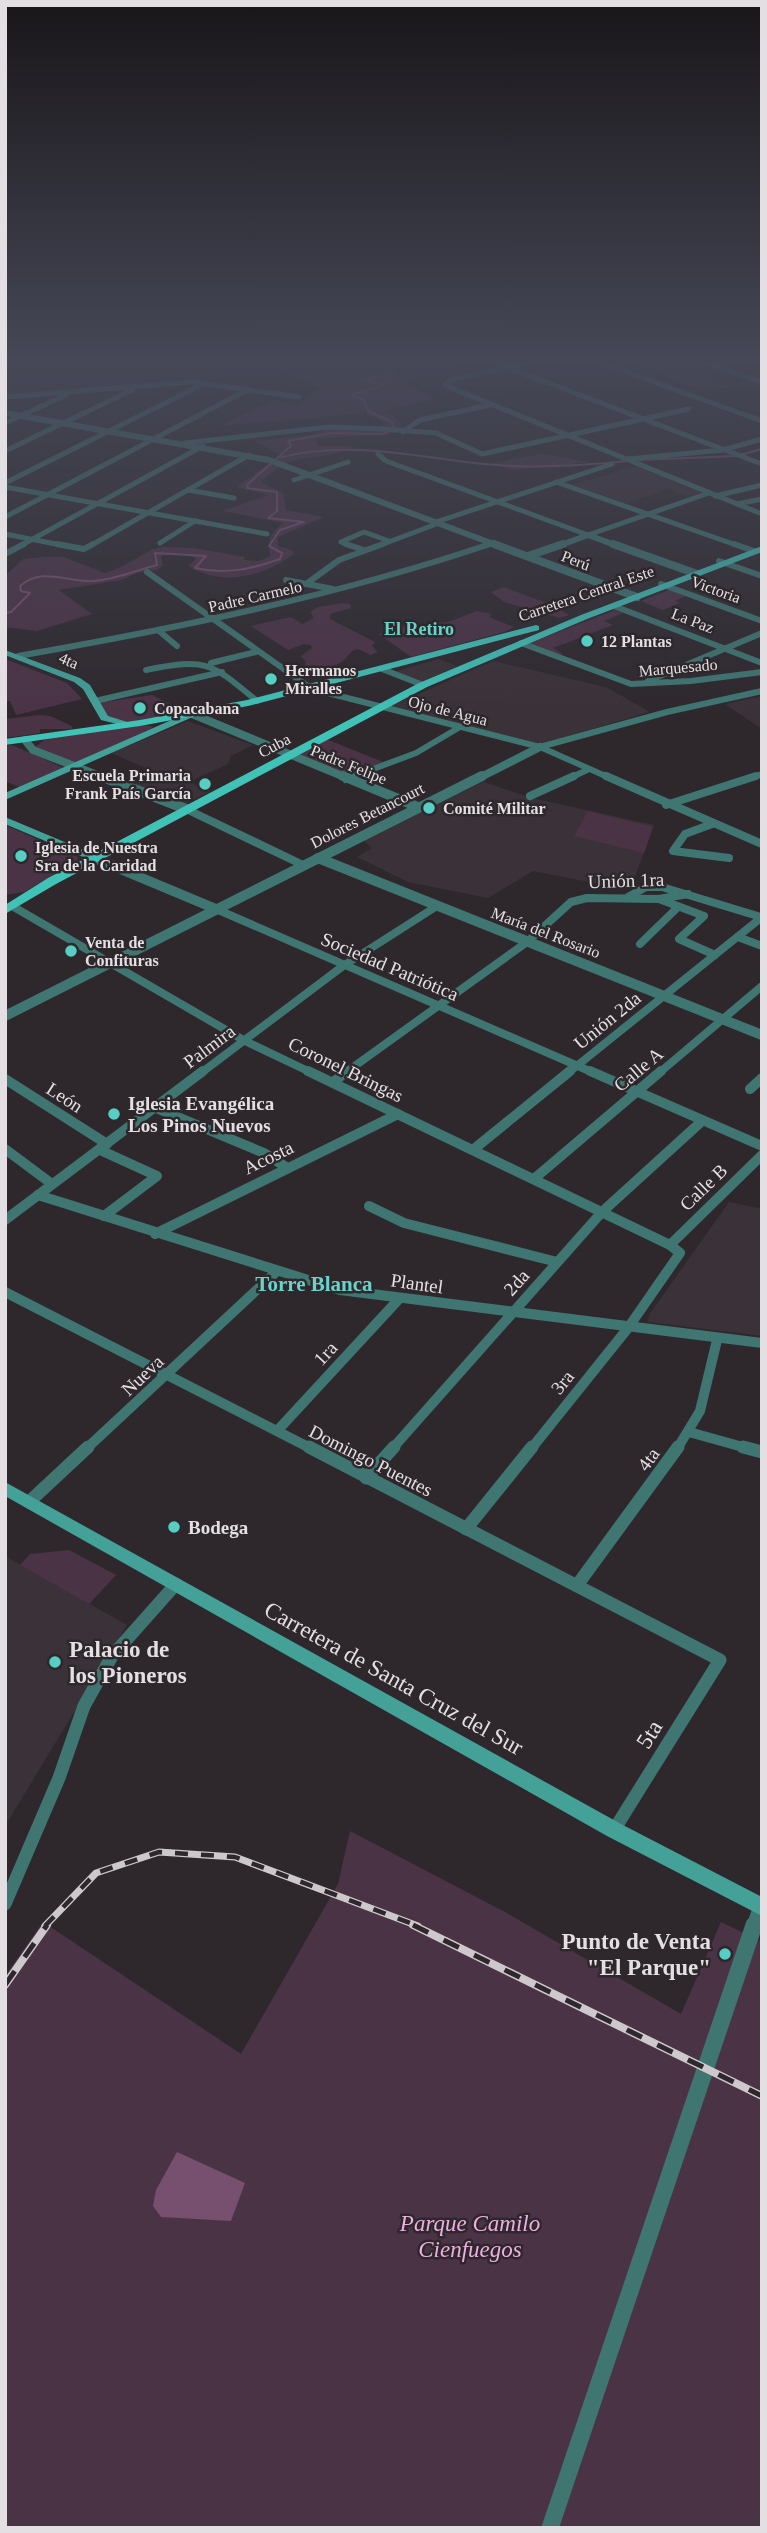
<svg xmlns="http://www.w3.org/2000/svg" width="767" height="2533" font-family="'Times New Roman',serif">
<rect width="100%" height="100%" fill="#2e282d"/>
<g fill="#3b3138">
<polygon points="5,362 365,362 366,364 330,370 5,395"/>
<polygon points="637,466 702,492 688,497 667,489 627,503 571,485"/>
<polygon points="439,659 457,666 421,682 394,672"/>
<polygon points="493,661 606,687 650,712 541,744 389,707"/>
<polygon points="762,696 762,729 725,704"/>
<polygon points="188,721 253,745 231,756 228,764 189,782 211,791 186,804 123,782 148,769 111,753"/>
<polygon points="483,782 532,798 654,825 635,877 628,880 609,877 604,885 533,871 488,898 408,882 357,857 372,848 363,840"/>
<polygon points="729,1202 762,1209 762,1336 648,1322 649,1315"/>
<polygon points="5,1556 127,1625 5,1826"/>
</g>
<g fill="#4b3346">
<path d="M365 362H453L404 382 435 399 385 410 402 423 395 433 316 439 318 446H354C316 466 297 446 261 482L284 494 286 510 324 517 278 537V546L292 550 294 554C262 577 223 587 188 566L196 559C186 552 172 554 161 556L163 565 157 570 137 573 122 580 59 590 92 614 37 631 5 627V576L23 559 43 557H64L105 573 121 567 153 549 163 547 194 548 245 557 244 560 259 561 270 556C268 538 269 535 283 523L223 511 268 495 237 487 280 455 255 441 310 435 330 429H376L385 423 365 413 218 426 272 401 297 404 322 388 287 373 331 370Z"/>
<polygon points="642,362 696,362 711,367 706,372 711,379 728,388 694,387 641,368 645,364"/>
<polygon points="541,454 589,462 512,470 492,463"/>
<polygon points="504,587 552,605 569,615 560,618 504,602 491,592"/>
<polygon points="669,590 686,596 675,601 680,603 663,610 641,601"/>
<path d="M343 603 350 604 351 608 330 614V619L375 642 372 646 378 652 370 655C349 641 353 657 338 664 329 668 314 668 304 667L306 662 301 656 312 648 310 645 304 644 288 650 251 626 291 617 302 624 314 618 310 612 318 607Z"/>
<polygon points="615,610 623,613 604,621 613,625 553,648 563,654 558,656 530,643"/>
<polygon points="477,611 492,614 489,617 514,627 504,632 411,657 379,634 400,627 448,622"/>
<polygon points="5,659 67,683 82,699 16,715 10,701 5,701"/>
<polygon points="152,695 188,712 128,722 107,717 98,703"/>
<polygon points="40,715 50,716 72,726 72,729 40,729 40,733 5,738 5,719"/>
<polygon points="138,725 152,726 153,728 74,764 35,747 44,740"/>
<polygon points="326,739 383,762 347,776 296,756"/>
<polygon points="12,745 64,768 19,787 5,781 5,746"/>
<polygon points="588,811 653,827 644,853 574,836"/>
<polygon points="5,825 78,857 78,860 24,892 5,895"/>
<polygon points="69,1550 116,1575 89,1604 20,1565 30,1554"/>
<polygon points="350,1831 505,1912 681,2014 721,1922 762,1942 762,2528 5,2528 5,1976 43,1922 241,2054 338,1884"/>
</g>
<polygon fill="#774f6f" points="177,2152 245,2183 231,2221 161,2217 153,2206 156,2190"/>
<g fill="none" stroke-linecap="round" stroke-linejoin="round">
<g stroke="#774f6f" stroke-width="2">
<path d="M282 457C351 440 415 457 484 464 532 469 580 466 628 461"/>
<polyline points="639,460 736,456 762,449"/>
<path d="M5 613 11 612 30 593 21 591 20 586C43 566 67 583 93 581 114 580 137 570 157 565L155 553 206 556 195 568C225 575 252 569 280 559L282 553 269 546 280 530 304 522 268 518 277 511V492L247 488 248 484 291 446 288 441 332 433 383 434 394 429 392 422 368 411 364 400 351 395 384 385 361 380 388 376 398 366 397 362"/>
</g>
<g stroke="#3f7671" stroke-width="5">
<polyline points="493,362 762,464"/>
<polyline points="532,362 450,380 444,385 762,514"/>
<polyline points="599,362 762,421"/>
<polyline points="703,362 762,382"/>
<polyline points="5,397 192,382 299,397"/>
<polyline points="5,423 66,395"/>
<polyline points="403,432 420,420 490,405"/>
<polyline points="185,443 329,427 383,429 436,433 482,454 689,409"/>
<polyline points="5,451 132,390"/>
<polyline points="378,454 386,461 588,535 709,493"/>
<polyline points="628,459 723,450 762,439"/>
<polyline points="294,480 348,462"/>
<polyline points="556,482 739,546"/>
<polyline points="5,483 203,384"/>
<polyline points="5,487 267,534"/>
<polyline points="188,490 234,498"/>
<polyline points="715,496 762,485"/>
<polyline points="737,504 762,499"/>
<polyline points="5,517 249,389"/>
<polyline points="436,522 612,464"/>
<polyline points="5,534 66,546"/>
<polyline points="160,543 195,521"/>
<polyline points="20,546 203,446"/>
<polyline points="90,546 249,455"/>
<polyline points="351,546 341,542 364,532 389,541"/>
<polyline points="378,546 439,523"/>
<polyline points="485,546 493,543"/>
</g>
<g stroke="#3f7671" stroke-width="6">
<polyline points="57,544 84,549 93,544"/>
<polyline points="346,544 364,550"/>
<polyline points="734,544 754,551"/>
<polyline points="5,554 24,544"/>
<polyline points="719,561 762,576"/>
<polyline points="147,572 312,689 540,747 610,778"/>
<polyline points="286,580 333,589"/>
<polyline points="306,584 339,560 383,544"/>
<polyline points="661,584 762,621"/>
<polyline points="614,606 762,663"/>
<polyline points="159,631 177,646"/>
<polyline points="521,643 631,684 691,681 762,672"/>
<path d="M18 656C178 628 336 596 490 544"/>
<polyline points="211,663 256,652"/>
<polyline points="382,669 423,685"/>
<path d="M146 670C207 658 210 662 257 701"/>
<polyline points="648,681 762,633"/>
<polyline points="95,701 222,672"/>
<polyline points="540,747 667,712 762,691"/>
<polyline points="349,778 416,753 460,727"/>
<polyline points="570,778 587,770"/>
<polyline points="750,778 762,774"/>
</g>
<g stroke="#3f7671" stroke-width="8">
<polyline points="606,776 762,844"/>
<polyline points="346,779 354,776"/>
<polyline points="530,796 574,776"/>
<polyline points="666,805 756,776"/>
<polyline points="186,809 303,865"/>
<polyline points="712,824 685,834 673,851 729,858"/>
<polyline points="628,897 646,887 662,887 761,917"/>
<polyline points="659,899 704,916 679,939 715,955"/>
<polyline points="12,906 245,1041 312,1073"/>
<polyline points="216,909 594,1073"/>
<polyline points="738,937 762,946"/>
<polyline points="640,944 678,907"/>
<polyline points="201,1073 343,966 437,906"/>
<polyline points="345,1073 527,942 571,902 587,898 659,899 688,894"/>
<polyline points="568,1073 762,917"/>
<polyline points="659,1073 762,986"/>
</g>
<g stroke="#3f7671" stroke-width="10">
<polyline points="308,1071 670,1245 680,1253 628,1328 531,1449"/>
<polyline points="590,1071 762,1146"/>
<polyline points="5,1079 107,1144"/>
<polyline points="333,1082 348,1071"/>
<polyline points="750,1089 762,1078"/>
<polyline points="156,1108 264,1153 286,1167"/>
<polyline points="5,1149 52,1184"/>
<polyline points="474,1149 570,1071"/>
<polyline points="100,1150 157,1176 104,1216"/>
<polyline points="535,1178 661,1071"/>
<polyline points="38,1195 340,1290 762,1343"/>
<polyline points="369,1206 404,1223 557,1262"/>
<polyline points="5,1220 203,1071"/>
<polyline points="155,1234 398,1114"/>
<polyline points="670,1245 762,1155"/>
<polyline points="5,1292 312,1449"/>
<polyline points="277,1431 399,1299"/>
<polyline points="689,1432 750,1449"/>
<polyline points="86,1449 276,1272"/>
<polyline points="392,1449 602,1212 702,1121"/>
<polyline points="677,1449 700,1411 717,1340"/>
</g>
<g stroke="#3f7671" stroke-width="13">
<polyline points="309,1447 720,1660 614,1830"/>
<polyline points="743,1447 762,1452"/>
<polyline points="366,1478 394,1447"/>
<polyline points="29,1502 88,1447"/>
<polyline points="466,1529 532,1447"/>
<polyline points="578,1584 678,1447"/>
<polyline points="5,1904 59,1778 84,1706 112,1656 176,1584"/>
<polyline points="753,1926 760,1906"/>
</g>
<polyline stroke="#3f7671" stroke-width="17" points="550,2528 754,1925"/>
<g stroke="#3f7671" stroke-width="6">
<polyline points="5,413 269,460 499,546"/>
<polyline points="558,546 588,535 618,546"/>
</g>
<g stroke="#3f7671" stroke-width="8">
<polyline points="494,544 637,597"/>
<polyline points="613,544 697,574"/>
<polyline points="528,556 563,544"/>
<polyline points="192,714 347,778"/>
<polyline points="25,740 33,750 105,778"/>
<polyline points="479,778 540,747"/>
</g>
<g stroke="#3f7671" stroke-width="10">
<polyline points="100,776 186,809"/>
<polyline points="343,776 418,807"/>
<polyline points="94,858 216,909"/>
<polyline points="318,858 762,1035"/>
<polyline points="5,1016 482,776"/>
</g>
<g fill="#43a198" fill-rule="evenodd">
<polygon points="5,650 80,678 90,685 108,716 134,724 129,727 101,720 83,689 74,682 5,655"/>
<polygon points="192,711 197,714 195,716 5,800 5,793"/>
<polygon points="5,817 98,856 99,858 94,861 90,860 5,824"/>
<polygon points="5,1482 621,1824 762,1897 762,1916 607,1836 5,1496"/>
</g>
<g fill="#41c2b7" fill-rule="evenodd">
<polygon points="762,546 762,552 587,619 427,687 56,884 5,914 5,905 48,878 419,683 581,615"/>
<polygon points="536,625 539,626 539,630 248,706 140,726 5,745 5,739 140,720 247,700"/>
</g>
<g stroke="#ccc8cb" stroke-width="7">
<polyline id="rail-far1" points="45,1926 96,1873 159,1852 235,1857 418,1926"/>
</g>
<g stroke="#ccc8cb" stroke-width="8">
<g id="rail">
<polyline points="413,1925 762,2096"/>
<polyline points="5,1985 47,1925"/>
</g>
</g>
<use href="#rail-far1" stroke="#2e282d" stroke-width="4.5" stroke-dasharray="13" stroke-linecap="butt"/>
<use href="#rail" stroke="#2e282d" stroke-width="5" stroke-dasharray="17" stroke-linecap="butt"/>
</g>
<linearGradient id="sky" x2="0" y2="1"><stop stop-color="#191619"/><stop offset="0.5" stop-color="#464857"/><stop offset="1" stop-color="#464857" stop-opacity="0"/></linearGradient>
<rect width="767" height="717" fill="url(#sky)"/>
<g fill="#56cec3" stroke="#2e282d" stroke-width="2.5">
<circle cx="587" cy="641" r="7"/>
<circle cx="271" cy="679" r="7"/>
<circle cx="140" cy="708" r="7"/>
<circle cx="205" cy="784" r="7"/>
<circle cx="429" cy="808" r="7"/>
<circle cx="21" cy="856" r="7"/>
<circle cx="71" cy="951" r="7"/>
<circle cx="114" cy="1114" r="7"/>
<circle cx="174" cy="1527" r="7"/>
<circle cx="55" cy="1662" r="7"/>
<circle cx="725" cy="1954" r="7"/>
</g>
<g text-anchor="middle" stroke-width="5" stroke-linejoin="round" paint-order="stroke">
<g font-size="16" fill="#e3dfe2" stroke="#2e282d">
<text transform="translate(576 560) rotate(21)" y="6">Perú</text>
<text transform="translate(716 589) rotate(20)" y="6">Victoria</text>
<text transform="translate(586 593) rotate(-19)" y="6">Carretera Central Este</text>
<text transform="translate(255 596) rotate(-13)" y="6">Padre Carmelo</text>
<text transform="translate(693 620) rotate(21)" y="6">La Paz</text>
<text transform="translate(69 660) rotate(23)" y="6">4ta</text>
<text transform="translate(678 667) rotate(-5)" y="6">Marquesado</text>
<text transform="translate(448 710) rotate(14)" y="6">Ojo de Agua</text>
<text transform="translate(274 745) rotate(-28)" y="6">Cuba</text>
<text transform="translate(349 764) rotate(22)" y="6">Padre Felipe</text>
<text transform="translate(367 815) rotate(-27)" y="6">Dolores Betancourt</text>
<text transform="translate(546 932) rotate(21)" y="6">María del Rosario</text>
</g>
<g font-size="16" font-weight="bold" fill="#e3dfe2" stroke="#2e282d" text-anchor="start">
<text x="601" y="647">12 Plantas</text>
<text x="285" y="676">Hermanos<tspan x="285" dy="18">Miralles</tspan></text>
<text x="154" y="714">Copacabana</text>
<text x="191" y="781" text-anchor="end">Escuela Primaria<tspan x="191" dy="18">Frank País García</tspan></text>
<text x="443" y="814">Comité Militar</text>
<text x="35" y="853">Iglesia de Nuestra<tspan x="35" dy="18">Sra de la Caridad</tspan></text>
<text x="85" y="948">Venta de<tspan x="85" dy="18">Confituras</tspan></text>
</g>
<g font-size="18" font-weight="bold" fill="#69d3c9" stroke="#2e282d">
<text x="419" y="635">El Retiro</text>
</g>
<g font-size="19" fill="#e3dfe2" stroke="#2e282d">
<text transform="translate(626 880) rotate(-2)" y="7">Unión 1ra</text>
<text transform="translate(390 966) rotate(23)" y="7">Sociedad Patriótica</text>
<text transform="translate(607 1020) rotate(-39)" y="7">Unión 2da</text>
<text transform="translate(209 1046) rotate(-37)" y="7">Palmira</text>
<text transform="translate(346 1069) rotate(26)" y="7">Coronel Bringas</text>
<text transform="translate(638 1069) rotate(-40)" y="7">Calle A</text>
<text transform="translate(65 1097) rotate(33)" y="7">León</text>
<text transform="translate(268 1157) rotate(-26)" y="7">Acosta</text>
<text transform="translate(703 1187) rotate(-44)" y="7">Calle B</text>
<text transform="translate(516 1282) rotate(-48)" y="7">2da</text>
<text transform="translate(417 1283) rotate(8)" y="7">Plantel</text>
<text transform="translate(325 1353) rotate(-47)" y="7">1ra</text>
<text transform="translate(142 1375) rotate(-43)" y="7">Nueva</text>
<text transform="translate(562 1382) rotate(-51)" y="7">3ra</text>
<text transform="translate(648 1459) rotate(-54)" y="7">4ta</text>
<text transform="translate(371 1460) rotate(27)" y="7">Domingo Puentes</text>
</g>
<g font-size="19" font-weight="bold" fill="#e3dfe2" stroke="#2e282d" text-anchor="start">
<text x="128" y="1110">Iglesia Evangélica<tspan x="128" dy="22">Los Pinos Nuevos</tspan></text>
<text x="188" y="1534">Bodega</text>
</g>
<g font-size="21" font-weight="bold" fill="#69d3c9" stroke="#2e282d">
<text x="314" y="1291">Torre Blanca</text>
</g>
<g font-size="23" font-weight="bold" fill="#e3dfe2" stroke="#2e282d" text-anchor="start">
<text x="69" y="1657">Palacio de<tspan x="69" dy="26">los Pioneros</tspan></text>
<text x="711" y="1949" text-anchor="end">Punto de Venta<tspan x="711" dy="26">"El Parque"</tspan></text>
</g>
<g font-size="23" fill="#e3dfe2" stroke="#2e282d">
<text transform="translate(394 1678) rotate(29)" y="8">Carretera de Santa Cruz del Sur</text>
<text transform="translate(649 1734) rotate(-58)" y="8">5ta</text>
</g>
<g font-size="23" font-style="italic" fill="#efaee1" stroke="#2e282d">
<text x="470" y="2231">Parque Camilo<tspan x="470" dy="26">Cienfuegos</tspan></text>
</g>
</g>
<rect width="767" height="2533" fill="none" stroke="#e3dfe2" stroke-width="14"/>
</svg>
